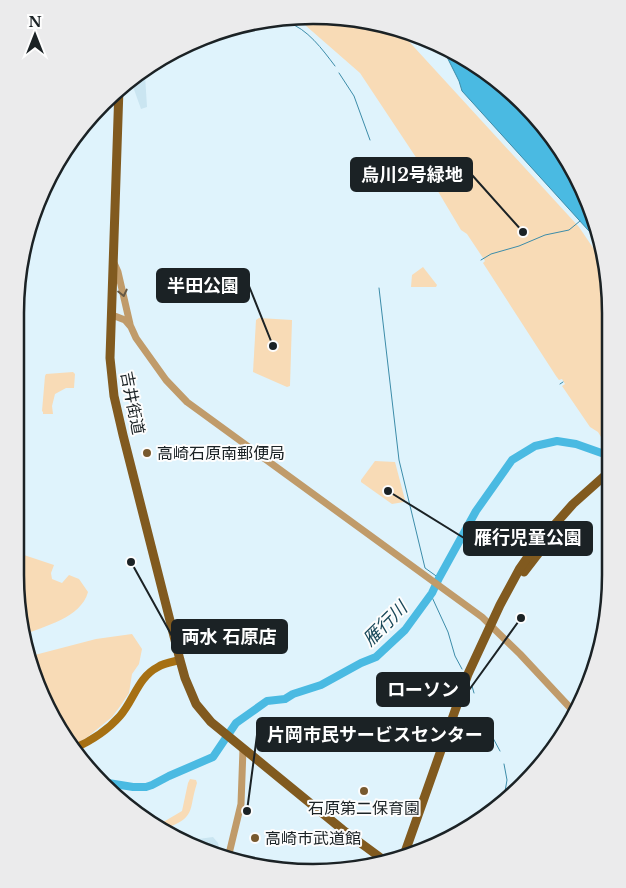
<svg xmlns="http://www.w3.org/2000/svg" width="626" height="888" font-family="'Libre Baskerville','Noto Sans JP',serif">
<rect width="100%" height="100%" fill="#dff3fc"/>
<g fill="#cae5f1">
<polygon points="143,74 145,75 147,107 141,109 131,81"/>
<polygon points="213,837 218,843 221,856 199,850 184,841"/>
</g>
<g fill="#f8dbb6">
<polygon points="332,16 403,35 579,227 606,267 608,274 609,446 606,445 598,432 590,427 562,386 565,384 562,379 559,380 556,376 483,263 485,261 467,234 461,230 433,183 360,73 305,25 296,20"/>
<polygon points="423,267 437,285 436,287 411,287 412,275"/>
<polygon points="259,318 292,320 290,386 287,387 253,372 256,320"/>
<polygon points="73,372 75,374 74,388 66,388 55,394 52,406 53,414 43,414 43,412 42,411 45,376 46,374"/>
<polygon points="375,461 395,462 405,500 404,502 392,504 361,482 361,480"/>
<path d="M15 552 54 565 51 573 52 579 62 583 69 575 79 579 88 592C81 618 44 626 23 635L15 575Z"/>
<polygon points="132,634 142,649 139,664 132,674 129,693 121,705 112,717 101,726 86,738 71,747 65,740 27,657 96,639"/>
<path d="M190 779 196 780 197 783C188 811 197 817 164 829L156 823 165 821 182 811 188 783Z"/>
</g>
<polygon fill="#4abae2" stroke="#3c8ca9" points="441,45 445,46 537,116 566,160 576,185 583,190 598,241 462,91 459,81"/>
<g fill="none" stroke-linecap="round" stroke-linejoin="round">
<g stroke="#3c8ca9" stroke-width="1">
<path d="M287 22C308 29 322 49 335 66"/>
<polyline points="339,73 354,96 370,140"/>
<polyline points="481,260 491,254 519,246 545,235 569,230 580,221"/>
<polyline points="379,288 399,460 425,568 439,578"/>
<polyline points="560,384 563,382"/>
<polyline points="431,595 448,632 455,656 462,669"/>
<polyline points="472,686 474,693"/>
<polyline points="486,725 500,751"/>
<polyline points="503,803 507,780 504,764"/>
</g>
<polyline stroke="#4abae2" stroke-width="8" points="102,782 133,787 146,787 152,785 169,776 213,757 236,723 267,701 285,699 293,694 321,685 361,663 376,657 405,630 432,593 439,578 476,511 512,460 535,446 557,441 576,444 610,456"/>
<g stroke="#c09b6a" stroke-width="7">
<polyline points="114,263 118,272 130,324"/>
<polyline points="112,315 125,320 131,327 136,338 166,380 187,402 482,617 520,654 575,713"/>
<polyline points="228,858 241,804 243,749"/>
</g>
<path stroke="#a67013" stroke-width="8" d="M73 749C91 741 107 731 120 716 134 700 138 677 158 667 164 663 172 662 180 660"/>
<g stroke="#815a1f" stroke-width="9">
<polyline points="119,88 110,358 114,396 123,435 180,660 185,678 196,704 211,722 343,830 385,861"/>
<polyline points="524,572 551,537"/>
<polyline points="404,855 468,674 500,605 520,568 534,548 573,504 610,471"/>
</g>
</g>
<defs><path id="oneway-chevron" d="M-2-3.5L2.5 0L-2 3.5" fill="none" stroke-width="1.6" stroke-linecap="round" stroke-linejoin="round" transform="scale(1.25)"/></defs>
<use stroke="#655844" href="#oneway-chevron" transform="translate(123 293) rotate(77)"/>
<g fill="#78592e" stroke="#fdfdfd" stroke-width="2">
<circle cx="147" cy="453" r="5"/>
<circle cx="364" cy="791" r="5"/>
<circle cx="255" cy="838" r="5"/>
</g>
<g text-anchor="middle" stroke-width="4" stroke-linejoin="round" paint-order="stroke">
<g font-size="16" fill="#1b2225" stroke="#fdfdfd">
<text transform="translate(133 403) rotate(79)" y="6">吉井街道</text>
</g>
<g font-size="16" fill="#1b2225" stroke="#fdfdfd" text-anchor="start">
<text x="157" y="459">高崎石原南郵便局</text>
<text x="364" y="814" text-anchor="middle">石原第二保育園</text>
<text x="265" y="844">高崎市武道館</text>
</g>
<g font-size="18" font-style="italic" fill="#1a495a" stroke="#fdfdfd">
<text transform="translate(385 624) rotate(-45)" y="6">雁行川</text>
</g>
</g>
<path d="M0 0H626V888H0ZM313 24H313A289 289 0 0 1 602 313V575A289 289 0 0 1 313 864H313A289 289 0 0 1 24 575V313A289 289 0 0 1 313 24Z" fill="#ebebec" fill-rule="evenodd"/>
<path fill="none" stroke="#1b2225" stroke-width="2.5" d="M313 24H313A289 289 0 0 1 602 313V575A289 289 0 0 1 313 864H313A289 289 0 0 1 24 575V313A289 289 0 0 1 313 24Z"/>
<path fill="none" stroke="#1b2225" stroke-width="2" d="M523 232L472 175M273 346L249 286M388 491L464 538M131 562L172 636M521 618L469 690M247 811L257 735"/>
<g fill="#1b2225" stroke="#fdfdfd" stroke-width="2">
<circle cx="523" cy="232" r="5"/>
<circle cx="273" cy="346" r="5"/>
<circle cx="388" cy="491" r="5"/>
<circle cx="131" cy="562" r="5"/>
<circle cx="521" cy="618" r="5"/>
<circle cx="247" cy="811" r="5"/>
</g>
<g fill="#1b2225" stroke="#1b2225" stroke-width="2">
<rect x="351" y="158" width="121" height="33" rx="5"/>
<rect x="157" y="269" width="92" height="33" rx="5"/>
<rect x="464" y="522" width="128" height="33" rx="5"/>
<rect x="172" y="620" width="115" height="33" rx="5"/>
<rect x="377" y="673" width="92" height="33" rx="5"/>
<rect x="257" y="718" width="236" height="33" rx="5"/>
</g>
<g font-size="18" text-anchor="middle" font-weight="bold" fill="#fff">
<text x="412" y="181">烏川2号緑地</text>
<text x="203" y="292">半田公園</text>
<text x="528" y="544">雁行児童公園</text>
<text x="229" y="643">両水 石原店</text>
<text x="423" y="696">ローソン</text>
<text x="375" y="741">片岡市民サービスセンター</text>
</g>
<g transform="translate(35 35)" stroke="#fdfdfd" stroke-width="4" paint-order="stroke">
<path d="M0-4L9 19L0 12L-9 19Z" fill="#1b2225"/>
<text y="-8" font-size="14" font-weight="bold" text-anchor="middle" fill="#1b2225">N</text>
</g>
</svg>
